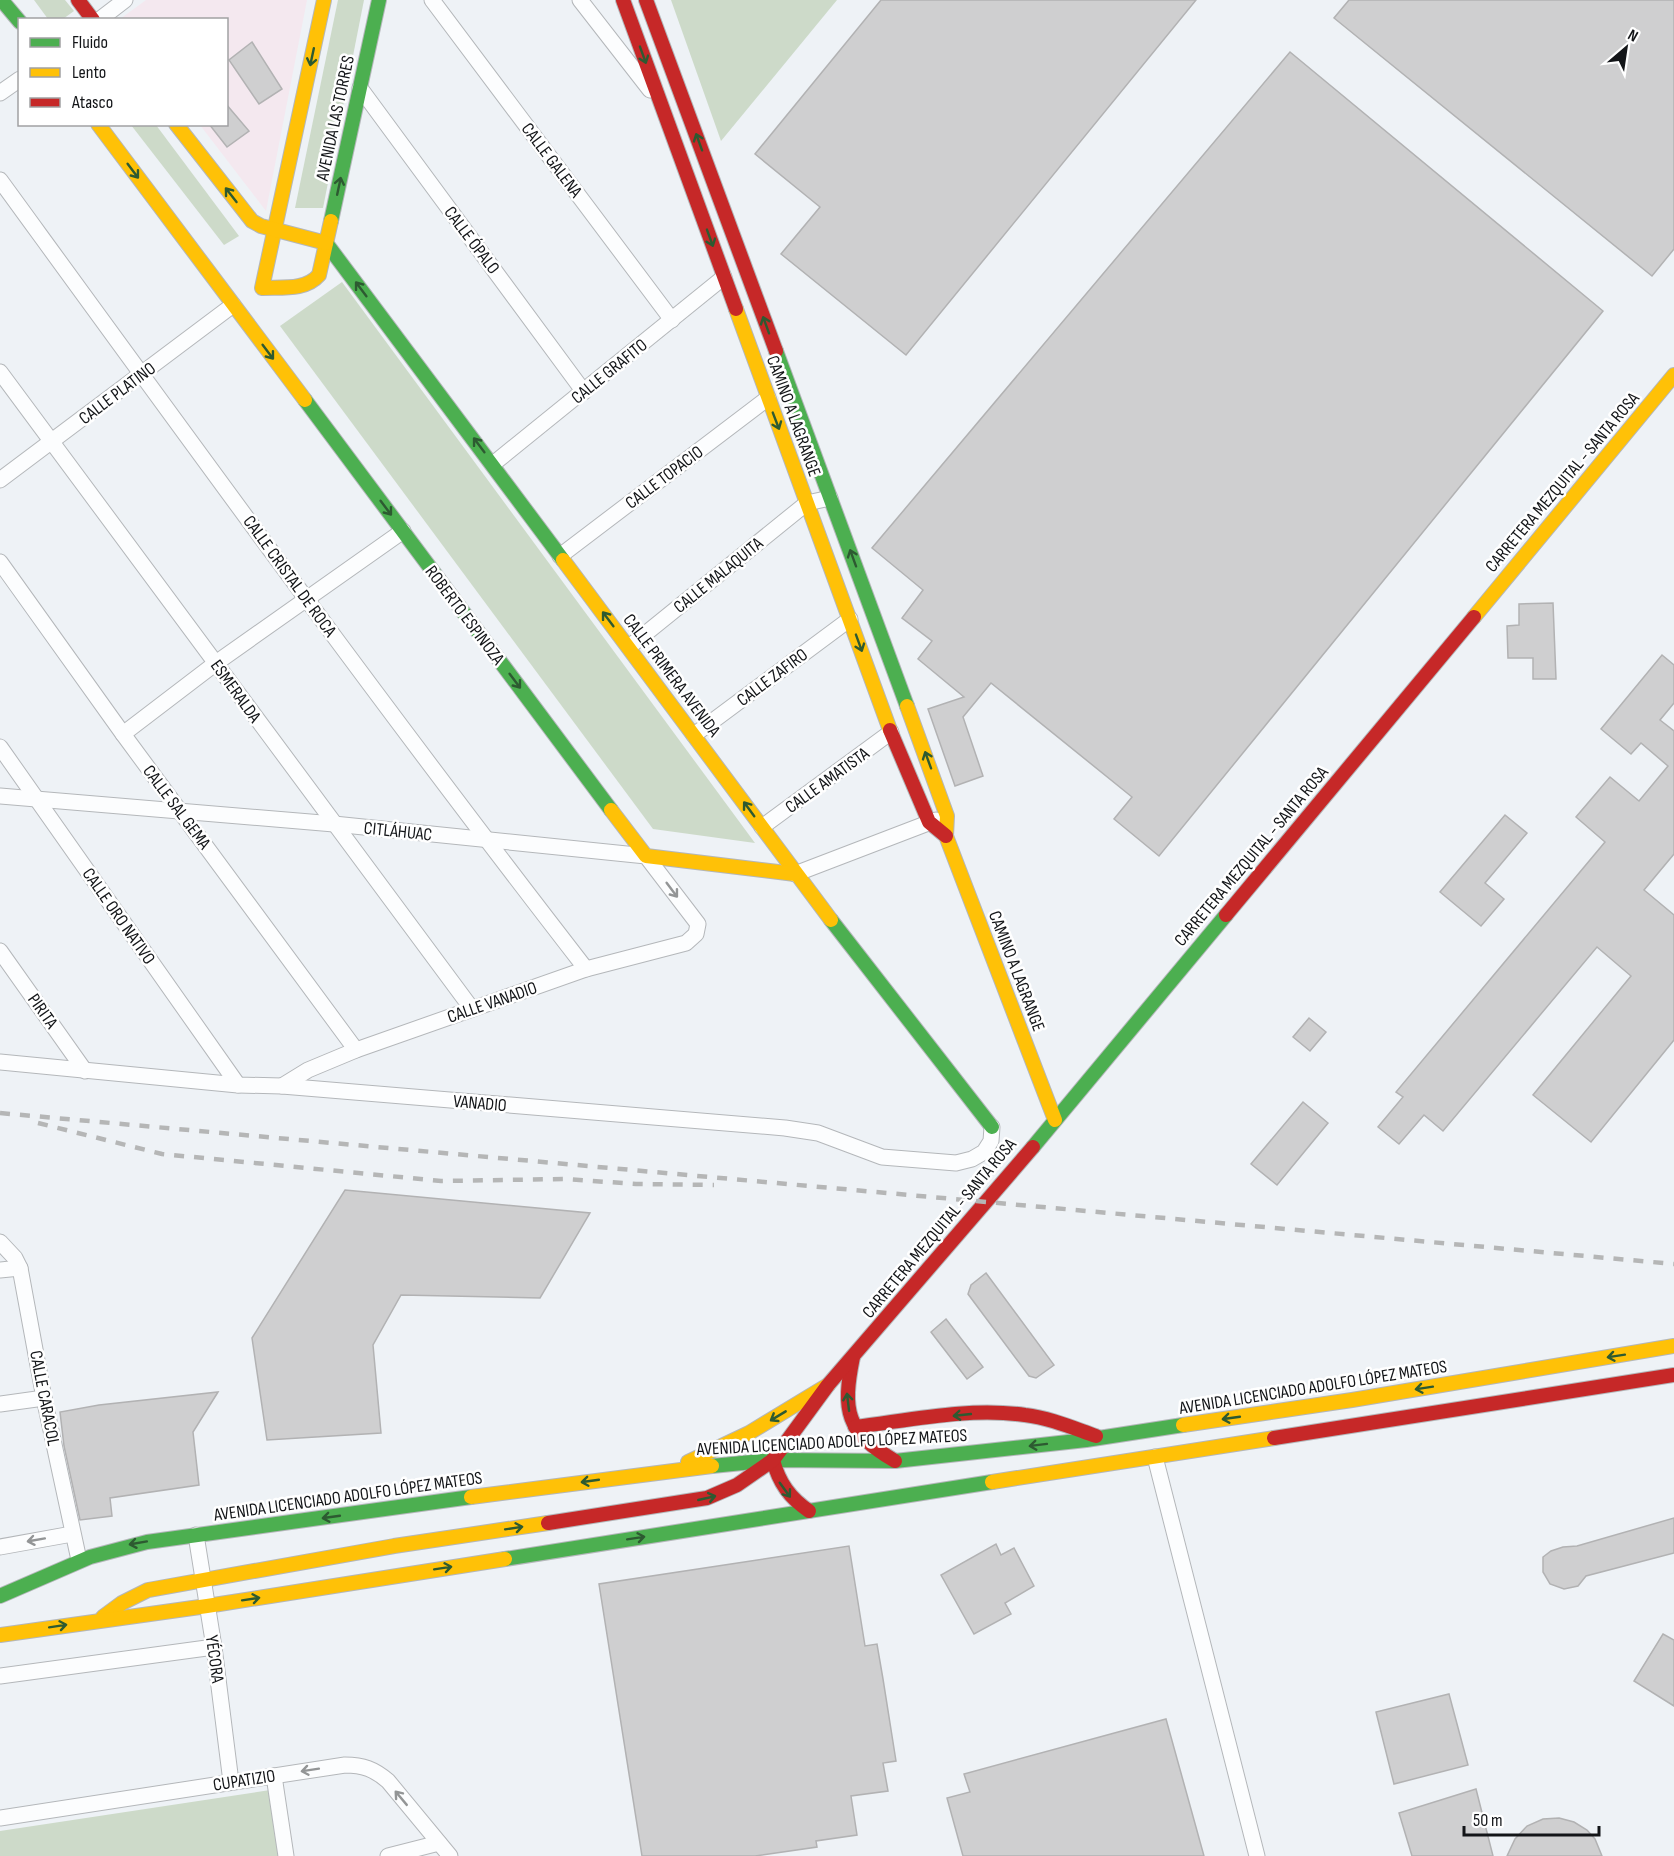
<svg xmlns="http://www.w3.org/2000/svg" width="1674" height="1856" font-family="'Sofia Sans Condensed',sans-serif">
<rect width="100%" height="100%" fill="#eef2f6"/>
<polygon fill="#f4e8ef" points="146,0 307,0 266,211 200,125 226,124 226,20 120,19"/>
<g fill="#cddac9">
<polygon points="34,0 65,0 74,11 63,19 48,19"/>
<polygon points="338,0 364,0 323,208 295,208"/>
<polygon points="671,0 837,0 721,141"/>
<polygon points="131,125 156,125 239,236 224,245"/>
<polygon points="342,282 755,843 653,829 280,326"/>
<polygon points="270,1790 281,1856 0,1856 0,1831"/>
</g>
<g fill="#cfcfd0" stroke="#b2b2b3" stroke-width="1.5">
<polygon points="881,0 1196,0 906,355 781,254 820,207 755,154"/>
<polygon points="1349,0 1674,0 1674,249 1652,276 1334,18"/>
<polygon points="252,42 282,89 259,104 229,60"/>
<polygon points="1290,52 1603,311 1159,856 1114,819 1132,797 991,683 963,717 983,776 955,786 928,709 964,697 918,659 932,641 902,618 923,590 872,548"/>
<polygon points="226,104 249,131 227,147 209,124 226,124"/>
<polygon points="1553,603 1556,679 1533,679 1533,658 1508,658 1507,626 1519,625 1519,604"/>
<polygon points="1662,655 1674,665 1674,703 1660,720 1674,731 1674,854 1644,890 1674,915 1674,1040 1591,1142 1533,1095 1631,976 1597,947 1443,1131 1424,1115 1399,1144 1378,1127 1403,1097 1396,1092 1605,842 1576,817 1610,777 1639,801 1668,766 1641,743 1631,754 1601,729"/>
<polygon points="1505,815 1527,833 1485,883 1504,899 1481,926 1440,892"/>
<polygon points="1309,1018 1326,1032 1310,1051 1293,1037"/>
<polygon points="1303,1102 1328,1123 1277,1185 1251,1164"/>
<polygon points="345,1190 590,1213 540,1298 401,1295 373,1345 381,1433 267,1440 252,1338"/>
<polygon points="986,1273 1054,1365 1036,1378 1029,1376 968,1294 971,1285"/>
<polygon points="946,1319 983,1367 967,1379 931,1332"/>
<polygon points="218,1392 193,1432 199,1485 110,1498 112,1516 80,1520 64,1446 60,1412 99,1405"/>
<polygon points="1674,1518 1674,1553 1586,1576 1578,1586 1564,1589 1550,1584 1543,1572 1543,1557 1551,1551 1563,1547 1577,1546"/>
<polygon points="996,1544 1001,1555 1014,1548 1034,1586 1005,1603 1011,1614 974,1634 941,1575"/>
<polygon points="849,1546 865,1646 877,1644 883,1679 896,1761 883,1763 888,1791 851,1796 857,1835 816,1841 817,1847 755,1856 642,1856 599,1584"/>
<polygon points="1663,1634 1674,1640 1674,1706 1634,1681"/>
<polygon points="1449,1694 1468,1765 1394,1784 1376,1712"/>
<polygon points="1166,1719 1204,1856 963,1856 947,1798 970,1792 964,1774"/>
<polygon points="1476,1789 1493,1856 1412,1856 1399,1813"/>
<polygon points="1559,1818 1574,1822 1587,1830 1595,1839 1602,1856 1507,1856 1515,1839 1527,1826 1543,1819"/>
</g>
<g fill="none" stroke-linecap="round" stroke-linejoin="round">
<g stroke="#b4b7ba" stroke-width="17">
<g id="street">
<polyline points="432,0 672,320"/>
<polyline points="580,0 650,90"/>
<polyline points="99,20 125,0"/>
<polyline points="360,88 584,392"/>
<polyline points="0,93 20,79"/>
<path d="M0 180C193 445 385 710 586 969"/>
<polyline points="0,372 472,1009"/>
<polyline points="493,464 724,277"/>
<polyline points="0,480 233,305"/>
<polyline points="560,556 768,398"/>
<polyline points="0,562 123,734 356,1050"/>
<polyline points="629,647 807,503 830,498"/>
<polyline points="123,734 216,663 403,531"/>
<polyline points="694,735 850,619"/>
<polyline points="0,747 238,1085"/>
<polyline points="0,796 334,824 646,856 698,924 696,934 686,943 586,969 356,1050 308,1070 282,1086"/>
<polyline points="762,827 891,732"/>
<polyline points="795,874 936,820"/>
<polyline points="0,951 85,1071"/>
<polyline points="0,1062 238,1085 282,1086 785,1128 818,1133 882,1157 956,1163 972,1159 984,1152 991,1141 992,1127"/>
<polyline points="0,1242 15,1258 20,1268 44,1398 79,1560"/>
<polyline points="0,1270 20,1268"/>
<polyline points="0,1404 44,1398"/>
<polyline points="1155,1457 1257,1856"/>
<polyline points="196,1535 214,1647 231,1782"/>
<polyline points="0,1547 72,1534"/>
<polyline points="0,1676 214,1647"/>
<polyline points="274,1776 286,1856"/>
<path d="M0 1818 345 1765C363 1765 374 1769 388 1781L450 1856"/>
<polyline points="388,1856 439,1843"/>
</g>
</g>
<g stroke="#b4b7ba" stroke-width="16">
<g id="fast">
<polyline points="0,2 4,3 20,22"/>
<polyline points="331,221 379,0"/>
<polyline points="326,243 563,560"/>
<polyline points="776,351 907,706"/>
<polyline points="305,400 611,810"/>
<polyline points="831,920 992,1127"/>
<polyline points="1033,1147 1226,915"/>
<polyline points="712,1466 773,1460 895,1461 1086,1440 1183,1425"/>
<polyline points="505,1559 992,1482"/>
<polyline points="0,1596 90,1557 147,1542 471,1497"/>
</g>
</g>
<g stroke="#b4b7ba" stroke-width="16">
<g id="slow">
<path d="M324 0 262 288C282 287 305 291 319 275L331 221"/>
<polyline points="98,124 305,400"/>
<polyline points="176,124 252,221 261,226 326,243"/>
<polyline points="736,309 890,730"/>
<polyline points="563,560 831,920"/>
<polyline points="1474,617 1674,375"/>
<polyline points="907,706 947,816 946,836 1055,1120"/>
<polyline points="611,810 646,856 795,874"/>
<polyline points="1183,1425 1352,1400 1674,1346"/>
<polyline points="688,1462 749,1433 828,1385"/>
<polyline points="992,1482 1274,1438"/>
<polyline points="471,1497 712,1466"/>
<polyline points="103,1617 122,1603 148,1590 394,1546 548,1523"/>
<polyline points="0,1635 207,1606 505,1559"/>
</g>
</g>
<g stroke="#b4b7ba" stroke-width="16">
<g id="jam">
<polyline points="78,0 93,20"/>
<polyline points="623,0 736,309"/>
<polyline points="646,0 776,351"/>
<polyline points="890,730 929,822 946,836"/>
<polyline points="1226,915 1474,617"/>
<path d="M853 1357C842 1411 846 1432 895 1461"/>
<path d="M855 1427C911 1420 969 1407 1025 1415 1050 1418 1073 1428 1096 1436"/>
<polyline points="1274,1438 1674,1375"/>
<polyline points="773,1460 828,1385 1033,1147"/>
<path d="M773 1460C779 1483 790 1498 809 1511"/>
<polyline points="548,1523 707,1498 737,1485 773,1460"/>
</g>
</g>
<use href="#street" stroke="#fcfdfe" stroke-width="15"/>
<use href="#fast" stroke="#4caf50" stroke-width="14"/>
<use href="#slow" stroke="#ffc107" stroke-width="14"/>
<use href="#jam" stroke="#c62828" stroke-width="14"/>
<g stroke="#b5b6b6" stroke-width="4.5" stroke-dasharray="10 10" stroke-linecap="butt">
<polyline points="0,1113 1674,1264"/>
<polyline points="38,1123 162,1154 441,1181 565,1179 636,1184 714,1185"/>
</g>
</g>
<defs><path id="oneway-shaft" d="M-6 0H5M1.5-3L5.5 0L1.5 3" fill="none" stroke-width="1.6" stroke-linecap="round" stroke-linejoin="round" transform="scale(1.5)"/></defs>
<g stroke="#2d5a31">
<use href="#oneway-shaft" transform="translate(643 55) rotate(70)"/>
<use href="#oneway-shaft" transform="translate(312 57) rotate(102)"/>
<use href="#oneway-shaft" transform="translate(699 142) rotate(-110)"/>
<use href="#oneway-shaft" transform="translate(133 171) rotate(53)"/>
<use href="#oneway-shaft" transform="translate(339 186) rotate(-78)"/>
<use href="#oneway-shaft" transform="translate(231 195) rotate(-128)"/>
<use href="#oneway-shaft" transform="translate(710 238) rotate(70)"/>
<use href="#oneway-shaft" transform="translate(361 289) rotate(-127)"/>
<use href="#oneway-shaft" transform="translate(766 325) rotate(-110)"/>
<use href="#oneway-shaft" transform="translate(268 352) rotate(53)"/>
<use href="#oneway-shaft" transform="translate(776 421) rotate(69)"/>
<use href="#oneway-shaft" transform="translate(479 445) rotate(-127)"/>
<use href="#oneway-shaft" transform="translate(386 508) rotate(53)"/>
<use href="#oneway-shaft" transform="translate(853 558) rotate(-110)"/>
<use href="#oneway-shaft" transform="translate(608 619) rotate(-127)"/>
<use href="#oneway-shaft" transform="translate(859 643) rotate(70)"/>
<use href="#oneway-shaft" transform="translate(515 681) rotate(53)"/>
<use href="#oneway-shaft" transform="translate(928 760) rotate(-110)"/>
<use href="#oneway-shaft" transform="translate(749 809) rotate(-126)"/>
<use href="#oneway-shaft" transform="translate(1616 1356) rotate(171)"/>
<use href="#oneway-shaft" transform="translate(1424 1388) rotate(171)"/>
<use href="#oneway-shaft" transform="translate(848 1402) rotate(-97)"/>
<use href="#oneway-shaft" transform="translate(962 1415) rotate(174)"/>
<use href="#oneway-shaft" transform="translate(778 1416) rotate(149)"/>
<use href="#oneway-shaft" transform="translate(1231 1418) rotate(172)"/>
<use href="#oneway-shaft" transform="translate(1038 1445) rotate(173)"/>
<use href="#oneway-shaft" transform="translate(590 1481) rotate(172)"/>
<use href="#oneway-shaft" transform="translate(785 1490) rotate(54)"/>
<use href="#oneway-shaft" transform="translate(707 1498) rotate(-13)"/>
<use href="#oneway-shaft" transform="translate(331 1517) rotate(172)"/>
<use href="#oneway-shaft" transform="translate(514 1528) rotate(-9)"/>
<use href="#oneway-shaft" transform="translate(636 1538) rotate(-9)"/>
<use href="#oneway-shaft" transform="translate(138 1543) rotate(170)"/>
<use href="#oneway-shaft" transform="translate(443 1568) rotate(-9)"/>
<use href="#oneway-shaft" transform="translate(251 1599) rotate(-9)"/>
<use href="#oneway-shaft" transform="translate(58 1626) rotate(-9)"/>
</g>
<g stroke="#939596">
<use href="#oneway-shaft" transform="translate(672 890) rotate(53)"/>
<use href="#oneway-shaft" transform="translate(36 1540) rotate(170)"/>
<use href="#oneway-shaft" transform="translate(310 1770) rotate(171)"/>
<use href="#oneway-shaft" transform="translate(401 1798) rotate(-130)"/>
</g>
<g text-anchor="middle" stroke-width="5" stroke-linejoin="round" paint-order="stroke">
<g font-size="18" fill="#131518" stroke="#fff">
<text transform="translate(335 118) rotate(-78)" y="6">AVENIDA LAS TORRES</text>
<text transform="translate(552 160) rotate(53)" y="6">CALLE GALENA</text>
<text transform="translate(472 240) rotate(53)" y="6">CALLE ÓPALO</text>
<text transform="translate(609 371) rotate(-39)" y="6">CALLE GRAFITO</text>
<text transform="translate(117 393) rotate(-37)" y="6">CALLE PLATINO</text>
<text transform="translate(794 416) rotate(70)" y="6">CAMINO A LAGRANGE</text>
<text transform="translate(664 477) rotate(-37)" y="6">CALLE TOPACIO</text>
<text transform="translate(1562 482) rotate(-50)" y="6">CARRETERA MEZQUITAL - SANTA ROSA</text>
<text transform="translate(718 575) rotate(-39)" y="6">CALLE MALAQUITA</text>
<text transform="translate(290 576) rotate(54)" y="6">CALLE CRISTAL DE ROCA</text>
<text transform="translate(465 615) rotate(53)" y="6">ROBERTO ESPINOZA</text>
<text transform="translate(672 675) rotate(53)" y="6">CALLE PRIMERA AVENIDA</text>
<text transform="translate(772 677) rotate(-37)" y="6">CALLE ZAFIRO</text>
<text transform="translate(236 691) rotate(54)" y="6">ESMERALDA</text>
<text transform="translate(827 780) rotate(-36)" y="6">CALLE AMATISTA</text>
<text transform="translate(177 807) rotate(53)" y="6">CALLE SAL GEMA</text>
<text transform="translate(398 831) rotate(6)" y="6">CITLÁHUAC</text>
<text transform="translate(1251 856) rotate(-50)" y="6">CARRETERA MEZQUITAL - SANTA ROSA</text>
<text transform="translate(119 916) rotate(55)" y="6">CALLE ORO NATIVO</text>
<text transform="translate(1017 971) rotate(69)" y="6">CAMINO A LAGRANGE</text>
<text transform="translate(492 1002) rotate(-19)" y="6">CALLE VANADIO</text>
<text transform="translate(43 1011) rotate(55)" y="6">PIRITA</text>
<text transform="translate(480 1103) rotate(5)" y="6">VANADIO</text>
<text transform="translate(939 1228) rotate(-50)" y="6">CARRETERA MEZQUITAL - SANTA ROSA</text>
<text transform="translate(1313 1387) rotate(-9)" y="6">AVENIDA LICENCIADO ADOLFO LÓPEZ MATEOS</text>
<text transform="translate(45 1398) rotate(79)" y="6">CALLE CARACOL</text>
<text transform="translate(832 1442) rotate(-3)" y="6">AVENIDA LICENCIADO ADOLFO LÓPEZ MATEOS</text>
<text transform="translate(348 1496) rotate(-8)" y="6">AVENIDA LICENCIADO ADOLFO LÓPEZ MATEOS</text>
<text transform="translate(215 1659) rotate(82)" y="6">YÉCORA</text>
<text transform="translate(244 1780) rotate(-9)" y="6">CUPATIZIO</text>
</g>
</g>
<rect x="18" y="18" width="210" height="108" fill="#ffffff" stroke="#a1a1a3" stroke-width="1.5"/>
<rect x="30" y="38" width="30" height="9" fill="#4caf50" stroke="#a1a1a3" stroke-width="1.5"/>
<text x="72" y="48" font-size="18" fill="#131518">Fluido</text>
<rect x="30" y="68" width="30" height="9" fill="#ffc107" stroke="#a1a1a3" stroke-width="1.5"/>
<text x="72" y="78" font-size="18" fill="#131518">Lento</text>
<rect x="30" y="98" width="30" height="9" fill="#c62828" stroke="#a1a1a3" stroke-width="1.5"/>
<text x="72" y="108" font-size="18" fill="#131518">Atasco</text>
<g transform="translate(1626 48) rotate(29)" stroke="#ffffff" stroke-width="4.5" paint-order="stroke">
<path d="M0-4.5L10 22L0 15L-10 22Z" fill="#131518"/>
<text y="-9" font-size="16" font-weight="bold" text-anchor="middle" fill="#131518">N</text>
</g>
<path d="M1464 1826v9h135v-9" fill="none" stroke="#131518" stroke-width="3"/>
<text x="1473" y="1826" font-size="18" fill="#131518" stroke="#ffffff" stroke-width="4.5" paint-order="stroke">50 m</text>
</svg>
